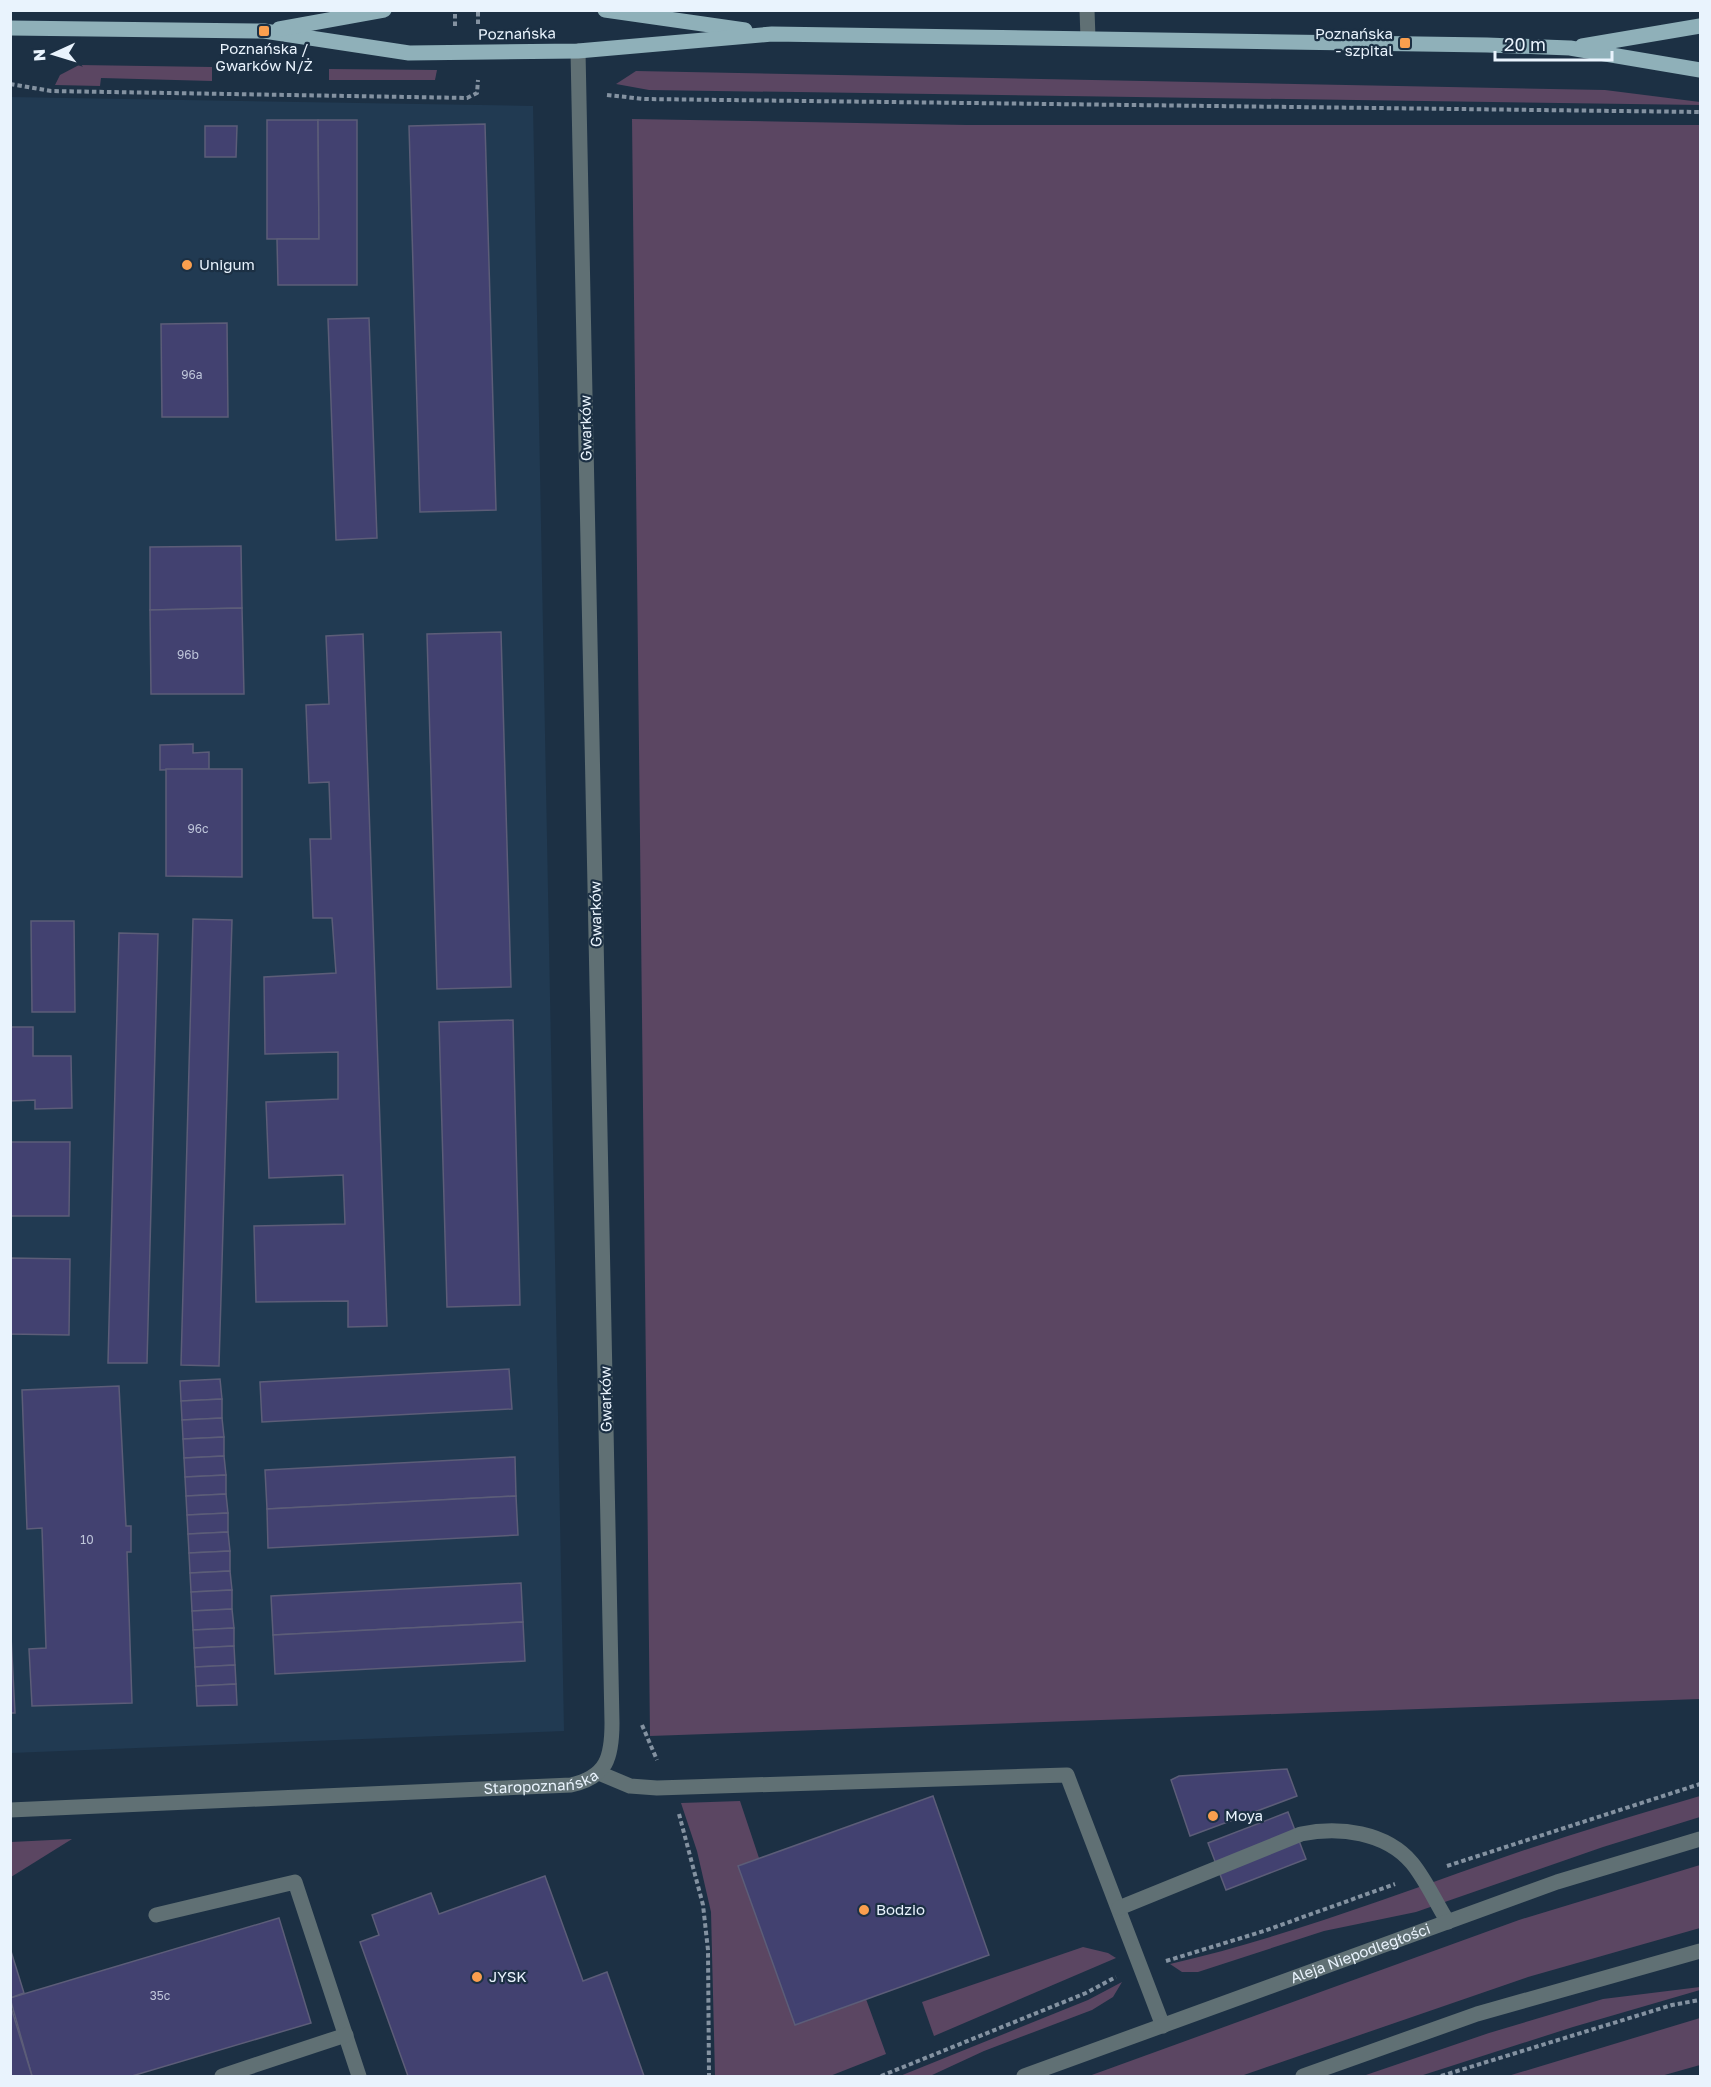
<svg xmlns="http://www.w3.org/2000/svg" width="1711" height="2087" font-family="'Golos Text',sans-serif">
<rect width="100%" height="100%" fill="#1c3044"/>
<polygon fill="#213a52" points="10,97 533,106 564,1731 11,1753"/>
<g fill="#5b4662">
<polygon points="79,65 212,67 212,81 101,78 100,86 55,85 60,75"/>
<polygon points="329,69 437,70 435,80 329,80"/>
<polygon points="636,71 1605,90 1700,102 1700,105 649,90 616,84"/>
<polygon points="632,119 967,125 1700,125 1700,1699 650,1736"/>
<path d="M1700 1796V1817L1603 1847 1416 1912 1324 1931 1198 1972H1182L1170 1964C1278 1939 1382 1900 1487 1863 1557 1838 1629 1817 1700 1796Z"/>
<polygon points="740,1801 759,1858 739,1866 866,1999 886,2054 830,2076 715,2076 711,1912 697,1851 681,1803"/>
<polygon points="72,1839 11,1877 11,1842"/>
<polygon points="1700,1865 1700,1928 1528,1977 1241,2076 1089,2076 1519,1920"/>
<polygon points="1083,1947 1108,1953 1116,1958 934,2036 922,2002"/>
<polygon points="1122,1982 1113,1997 1092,2010 984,2051 930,2076 900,2076 1088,2000"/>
<polygon points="1700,1987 1700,1990 1573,2027 1420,2076 1363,2076 1489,2033 1603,1999"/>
<polygon points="1700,2018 1700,2065 1661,2076 1508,2076"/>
</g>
<g fill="#424170" stroke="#5c5d78" stroke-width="1.5">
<polygon points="267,120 318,120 319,239 267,239"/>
<polygon points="318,120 357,120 357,285 278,285 277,239 319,239"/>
<polygon points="485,124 496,510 420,512 409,126"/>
<polygon points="205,126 237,126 236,157 205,157"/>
<polygon points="369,318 377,538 336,540 328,319"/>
<polygon points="227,323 228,417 162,417 161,324"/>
<polygon points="241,546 242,608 150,610 150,547"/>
<polygon points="242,608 244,694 151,694 150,610"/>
<polygon points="501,632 511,987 437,989 427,634"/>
<polygon points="363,634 387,1326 348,1327 348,1301 256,1302 254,1226 345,1224 343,1175 269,1178 266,1102 338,1099 338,1052 265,1054 264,977 336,973 332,918 313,918 310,839 331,839 329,782 309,783 306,705 329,704 326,636"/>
<polygon points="193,744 193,753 209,752 209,769 160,770 160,745"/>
<polygon points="166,769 242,769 242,877 166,876"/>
<polygon points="193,919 232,920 219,1366 181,1365"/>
<polygon points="31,921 74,921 75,1012 32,1012"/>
<polygon points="119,933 158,934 147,1363 108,1363"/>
<polygon points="513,1020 520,1305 447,1307 439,1022"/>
<polygon points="10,1027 33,1027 33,1056 71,1056 72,1108 35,1109 35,1100 10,1101"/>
<polygon points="10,1142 70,1142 69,1216 10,1216"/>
<polygon points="10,1258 70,1259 69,1335 10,1334"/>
<polygon points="509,1369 512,1409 262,1422 260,1382"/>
<polygon points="220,1379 222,1399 181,1401 180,1381"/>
<polygon points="119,1386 126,1526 131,1526 131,1552 127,1552 132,1703 32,1706 29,1649 46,1648 42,1528 27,1529 22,1390"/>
<polygon points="222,1399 222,1418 182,1420 181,1401"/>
<polygon points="222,1418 224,1437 183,1439 182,1420"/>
<polygon points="224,1437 224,1456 184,1458 183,1439"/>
<polygon points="224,1456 226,1475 185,1477 184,1458"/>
<polygon points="515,1457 516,1496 267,1509 265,1470"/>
<polygon points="226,1475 226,1494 186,1496 185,1477"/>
<polygon points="226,1494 228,1513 187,1515 186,1496"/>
<polygon points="516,1496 518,1535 268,1548 267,1509"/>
<polygon points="228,1513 228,1532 188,1534 187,1515"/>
<polygon points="228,1532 230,1551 189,1553 188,1534"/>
<polygon points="230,1551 230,1571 190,1573 189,1553"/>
<polygon points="230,1571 232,1590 191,1592 190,1573"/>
<polygon points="521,1583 523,1622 273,1635 271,1596"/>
<polygon points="232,1590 232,1609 192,1611 191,1592"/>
<polygon points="232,1609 234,1628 193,1630 192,1611"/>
<polygon points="10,1617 15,1713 10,1713"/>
<polygon points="523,1622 525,1661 275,1674 273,1635"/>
<polygon points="234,1628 234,1646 194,1648 193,1630"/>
<polygon points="234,1646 235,1665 195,1667 194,1648"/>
<polygon points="235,1665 236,1684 196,1686 195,1667"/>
<polygon points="236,1684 237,1705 197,1706 196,1686"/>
<polygon points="1287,1769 1297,1796 1190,1836 1171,1780 1179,1776"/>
<polygon points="933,1796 989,1955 795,2025 738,1866"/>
<polygon points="1288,1812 1306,1859 1226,1890 1208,1843"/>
<polygon points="545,1876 583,1981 607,1972 644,2076 408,2076 360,1942 379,1935 372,1915 431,1893 439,1914"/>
<polygon points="279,1918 311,2023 132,2076 32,2076 10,1998"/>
<polygon points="10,1948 24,1993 10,1998"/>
<polygon points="10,2004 32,2076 10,2076"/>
</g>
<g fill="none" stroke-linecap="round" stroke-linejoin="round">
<g stroke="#8492a1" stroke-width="4" stroke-dasharray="4.5 3" stroke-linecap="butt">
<polyline points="478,24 478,10"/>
<polyline points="455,26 455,10"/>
<polyline points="10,84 51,91 467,98 477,93 478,80"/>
<polyline points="607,95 644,99 1700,112"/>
<polyline points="642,1725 657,1760"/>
<polyline points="679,1814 703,1905 708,1950 709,2076"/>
<polyline points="1447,1866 1700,1784"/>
<polyline points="1166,1961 1264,1931 1395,1884"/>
<polyline points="881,2076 1086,1993 1116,1977"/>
<polyline points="1441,2076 1672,2005 1700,2000"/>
</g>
<g stroke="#607074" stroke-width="15">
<polyline points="1087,10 1088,38"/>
<polyline points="599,1773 630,1786 657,1788 1067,1775 1163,2026"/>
<path id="s1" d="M10 1810 571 1785C607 1777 612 1757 612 1723L578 51"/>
<path d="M1119 1908 1301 1834C1339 1826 1386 1832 1412 1863 1426 1880 1436 1903 1448 1922"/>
<polyline points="156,1915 295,1882 359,2076"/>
<polyline points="222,2076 346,2035"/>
<path id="s2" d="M1024 2076 1557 1882 1700 1839"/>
<polyline points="1303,2076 1477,2014 1700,1951"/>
</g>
<g stroke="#8fb0b9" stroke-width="15">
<polyline points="605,10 745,30"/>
<polyline points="10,28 264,31 409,53 578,51 772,34 1487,45 1570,48 1700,70"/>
<polyline points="279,29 384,10"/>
<polyline points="1582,46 1700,26"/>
</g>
</g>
<g fill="#fa9f4e" stroke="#1c3044" stroke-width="2">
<rect x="258" y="25" width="12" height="12" rx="3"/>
<rect x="1399" y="37" width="12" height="12" rx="3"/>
<circle cx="187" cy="265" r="6"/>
<circle cx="1213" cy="1816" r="6"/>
<circle cx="864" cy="1910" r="6"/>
<circle cx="477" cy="1977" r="6"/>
</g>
<g text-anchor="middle" stroke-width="4.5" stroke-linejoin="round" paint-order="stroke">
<g font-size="12" fill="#bfc6da">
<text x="192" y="379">96a</text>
<text x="188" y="659">96b</text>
<text x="198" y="833">96c</text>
<text x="87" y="1544">10</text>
<text x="160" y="2000">35c</text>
</g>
<g font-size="15" fill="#e9f3fd" stroke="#1c3044">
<text transform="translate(517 34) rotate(-1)" y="5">Poznańska</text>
<text transform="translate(586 428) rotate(-91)" y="5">Gwarków</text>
<text transform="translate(596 914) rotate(-91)" y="5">Gwarków</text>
<text transform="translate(606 1399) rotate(-91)" y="5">Gwarków</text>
<text dy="5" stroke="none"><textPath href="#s1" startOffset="532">Staropoznańska</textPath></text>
<text dy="5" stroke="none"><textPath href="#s2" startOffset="358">Aleja Niepodległości</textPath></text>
</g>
<g font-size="15" fill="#e9f3fd" stroke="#1c3044" text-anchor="start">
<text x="1393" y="39" text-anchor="end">Poznańska<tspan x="1393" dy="17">- szpital</tspan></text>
<text x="264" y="54" text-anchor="middle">Poznańska /<tspan x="264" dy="17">Gwarków N/Ż</tspan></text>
<text x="199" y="270">Unigum</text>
<text x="1225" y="1821">Moya</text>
<text x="876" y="1915">Bodzio</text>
<text x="489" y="1982">JYSK</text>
</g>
</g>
<rect width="1711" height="2087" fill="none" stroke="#e9f3fd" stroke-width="24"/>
<g transform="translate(54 54) rotate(266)" stroke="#1c3044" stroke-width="4.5" paint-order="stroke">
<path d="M0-4.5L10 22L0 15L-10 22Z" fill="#e9f3fd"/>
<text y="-9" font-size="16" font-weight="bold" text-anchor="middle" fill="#e9f3fd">N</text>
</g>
<path d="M1495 51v9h117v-9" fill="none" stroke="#e9f3fd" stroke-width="3"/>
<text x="1504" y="51" font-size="18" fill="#e9f3fd" stroke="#1c3044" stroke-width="4.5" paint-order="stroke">20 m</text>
</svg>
